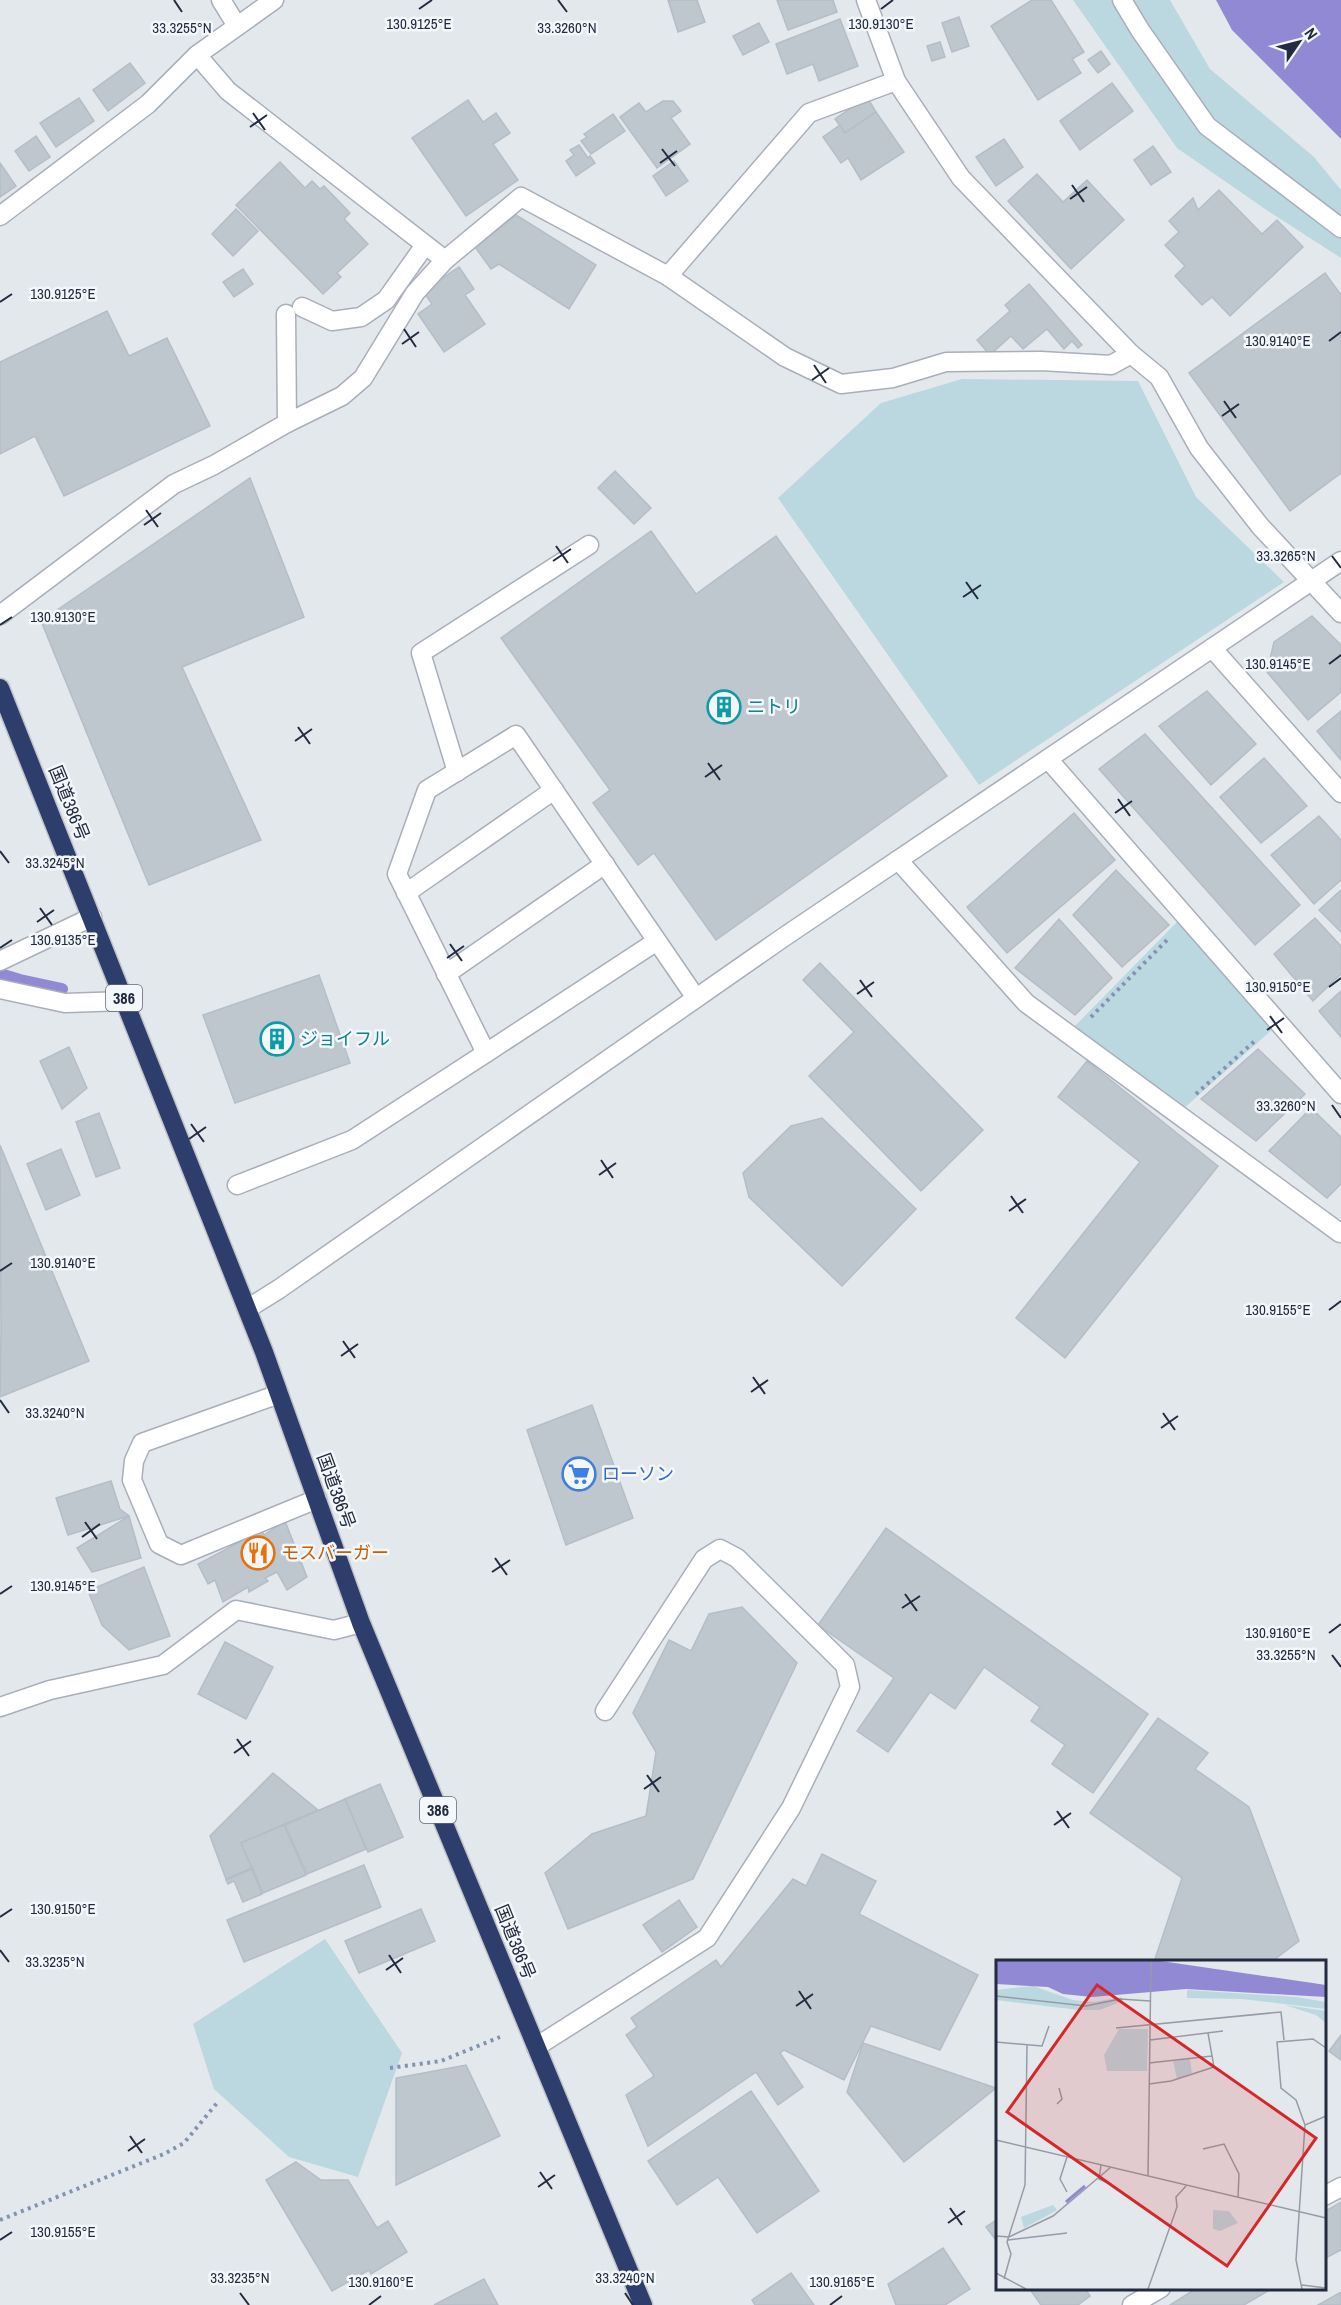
<svg xmlns="http://www.w3.org/2000/svg" width="1341" height="2305" font-family="'Archivo Narrow','Noto Sans JP',sans-serif">
<rect width="100%" height="100%" fill="#e3e8ed"/>
<g fill="#bbd7df">
<polygon points="1073,0 1170,0 1210,69 1314,157 1341,190 1341,258 1268,211 1177,148"/>
<polygon points="962,379 1138,381 1196,497 1284,582 979,785 778,498 881,403"/>
<polygon points="1179,920 1274,1028 1183,1109 1072,1029"/>
<polygon points="325,1939 402,2053 358,2177 289,2157 214,2089 193,2024"/>
</g>
<polygon fill="#9189d3" points="1216,0 1341,0 1341,139 1232,30"/>
<g fill="none" stroke-linecap="round" stroke-linejoin="round">
<polyline stroke="#9189d3" stroke-width="12" points="0,974 20,980 62,989"/>
</g>
<g fill="#bec6ce" stroke="#b5bdc7" stroke-width="1.5">
<polygon points="668,0 697,0 705,22 678,32"/>
<polygon points="777,0 833,0 837,12 788,30"/>
<polygon points="1032,0 1051,0 1084,52 1072,59 1081,73 1038,100 991,26"/>
<polygon points="959,17 969,46 952,52 942,23"/>
<polygon points="840,19 858,66 819,81 813,64 787,74 776,44"/>
<polygon points="759,23 769,42 743,55 733,36"/>
<polygon points="940,42 945,57 932,61 927,46"/>
<polygon points="1101,51 1110,64 1098,73 1088,60"/>
<polygon points="130,63 145,83 108,111 93,90"/>
<polygon points="1112,83 1133,111 1080,150 1060,121"/>
<polygon points="867,97 876,112 845,133 835,119"/>
<polygon points="79,98 94,121 56,147 40,123"/>
<polygon points="468,100 483,122 496,113 510,133 493,144 518,180 466,216 412,138"/>
<polygon points="663,101 673,101 681,111 671,118 690,144 657,168 620,117 639,103 646,112"/>
<polygon points="876,112 904,152 861,180 848,158 841,163 823,137 840,125 845,133"/>
<polygon points="613,114 625,131 591,154 581,141 587,137 584,134"/>
<polygon points="36,136 50,157 29,171 15,151"/>
<polygon points="1004,139 1023,167 996,186 976,157"/>
<polygon points="579,145 588,158 590,156 595,163 576,176 566,161 574,155 570,150"/>
<polygon points="1153,146 1171,172 1151,185 1134,160"/>
<polygon points="674,161 688,181 666,196 653,176"/>
<polygon points="280,162 305,188 312,181 320,189 324,186 350,213 344,219 368,244 337,273 341,277 323,294 236,205"/>
<polygon points="0,163 16,186 0,197"/>
<polygon points="1037,174 1063,202 1087,180 1124,220 1071,269 1008,201"/>
<polygon points="1219,190 1262,234 1277,220 1303,247 1230,316 1212,297 1202,305 1175,276 1185,266 1165,245 1179,232 1169,221 1193,198 1198,210"/>
<polygon points="236,209 258,231 233,256 212,234"/>
<polygon points="516,215 596,265 569,309 499,264 491,269 475,247"/>
<polygon points="459,267 474,289 465,295 485,324 444,352 418,314 432,304 423,291"/>
<polygon points="243,269 253,284 234,297 223,282"/>
<polygon points="1325,273 1341,295 1341,473 1290,511 1189,373"/>
<polygon points="1029,284 1082,345 1078,348 1072,341 1064,349 1047,329 1023,349 1011,336 990,355 977,340 1010,311 1005,305"/>
<polygon points="107,311 129,356 167,338 210,426 64,496 35,436 0,454 0,362"/>
<polygon points="615,471 651,508 634,524 598,488"/>
<polygon points="250,478 304,617 182,667 261,840 149,885 41,621"/>
<polygon points="651,531 696,594 776,536 947,776 716,940 654,853 638,865 593,803 610,790 501,638"/>
<polygon points="1312,616 1341,645 1341,692 1308,720 1267,672 1274,642"/>
<polygon points="1207,691 1256,744 1211,785 1159,726"/>
<polygon points="1341,711 1341,760 1317,731"/>
<polygon points="1145,734 1300,905 1255,945 1099,769"/>
<polygon points="1264,758 1307,806 1261,843 1220,797"/>
<polygon points="1074,813 1115,860 1007,953 967,907"/>
<polygon points="1319,816 1341,840 1341,880 1314,904 1271,855"/>
<polygon points="1116,870 1169,925 1122,967 1073,915"/>
<polygon points="1341,890 1341,932 1319,910"/>
<polygon points="1315,918 1341,946 1341,974 1313,1001 1274,954"/>
<polygon points="1059,919 1112,978 1075,1015 1015,968"/>
<polygon points="820,963 983,1130 921,1191 809,1076 854,1032 803,980"/>
<polygon points="319,975 350,1063 235,1103 203,1015"/>
<polygon points="1341,991 1341,1037 1319,1011"/>
<polygon points="69,1047 87,1088 62,1109 40,1061"/>
<polygon points="1258,1049 1305,1094 1256,1141 1201,1099"/>
<polygon points="1087,1061 1218,1166 1065,1358 1016,1318 1140,1162 1058,1097"/>
<polygon points="1311,1108 1341,1137 1341,1184 1327,1198 1269,1151"/>
<polygon points="99,1113 120,1168 96,1177 76,1122"/>
<polygon points="822,1118 916,1209 842,1286 749,1197 743,1173 791,1126"/>
<polygon points="0,1145 89,1361 0,1397 1,1329"/>
<polygon points="61,1149 80,1195 46,1210 27,1164"/>
<polygon points="592,1405 633,1518 566,1545 527,1430"/>
<polygon points="111,1481 120,1509 129,1516 68,1535 56,1498"/>
<polygon points="254,1515 264,1535 285,1521 307,1577 287,1590 277,1572 265,1578 268,1581 249,1592 248,1587 223,1602 215,1580 208,1584 198,1564 240,1542 232,1528"/>
<polygon points="129,1516 141,1558 92,1572 77,1548"/>
<polygon points="886,1528 1148,1714 1093,1793 1052,1764 1065,1745 1031,1721 1040,1707 984,1667 955,1709 930,1692 888,1752 857,1731 894,1678 818,1625"/>
<polygon points="144,1567 170,1636 129,1650 102,1625 88,1591"/>
<polygon points="742,1607 797,1663 693,1879 568,1929 545,1873 592,1834 646,1816 656,1752 633,1713 669,1640 691,1651 709,1614"/>
<polygon points="225,1642 273,1667 246,1719 198,1694"/>
<polygon points="1158,1718 1208,1753 1195,1769 1249,1807 1299,1941 1271,1962 1154,1962 1182,1878 1090,1813"/>
<polygon points="273,1773 318,1810 241,1843 252,1868 226,1879 210,1836"/>
<polygon points="380,1784 403,1837 368,1852 345,1799"/>
<polygon points="345,1799 366,1849 307,1874 285,1825"/>
<polygon points="284,1825 306,1875 263,1893 241,1843"/>
<polygon points="822,1854 876,1881 859,1914 978,1975 940,2050 871,2026 844,2080 784,2050 780,2053 803,2087 778,2105 756,2072 648,2146 626,2095 654,2076 626,2035 637,2027 631,2018 716,1960 721,1967 793,1879 806,1886"/>
<polygon points="364,1865 381,1907 244,1962 227,1920"/>
<polygon points="252,1869 262,1894 243,1902 234,1881 228,1884 226,1880"/>
<polygon points="679,1900 697,1927 662,1952 643,1925"/>
<polygon points="421,1909 435,1941 359,1973 345,1941"/>
<polygon points="1341,2035 1341,2060 1329,2051"/>
<polygon points="863,2043 996,2088 904,2162 847,2092"/>
<polygon points="466,2065 500,2136 396,2185 396,2078"/>
<polygon points="751,2091 819,2191 757,2233 718,2177 677,2205 648,2161"/>
<polygon points="296,2162 321,2180 348,2180 377,2228 388,2221 407,2252 371,2274 369,2270 332,2291 266,2180"/>
<polygon points="1341,2202 1341,2250 1324,2259 1324,2212"/>
<polygon points="998,2219 998,2243 986,2227"/>
<polygon points="943,2248 970,2289 945,2305 896,2305 888,2284"/>
<polygon points="791,2273 814,2305 755,2305 752,2300"/>
<polygon points="484,2279 498,2305 434,2305"/>
<polygon points="1029,2288 1085,2288 1090,2296 1078,2305 1041,2305"/>
<polygon points="1197,2288 1273,2288 1244,2305 1170,2305"/>
<polygon points="1341,2292 1341,2305 1318,2305"/>
</g>
<g fill="none" stroke-linecap="round" stroke-linejoin="round">
<g stroke="#a9afb9" stroke-width="21">
<g id="minor">
<polyline points="221,0 237,26"/>
<polyline points="866,0 896,81 961,178 1131,354 1159,377 1199,448 1260,526 1341,613"/>
<polyline points="1122,0 1140,30 1207,126 1341,228"/>
<polyline points="197,55 228,91 445,260"/>
<polyline points="0,216 148,104 197,55 274,0"/>
<polyline points="668,276 809,113 896,81"/>
<polyline points="302,307 332,321 361,317 386,300 425,245"/>
<polyline points="287,423 342,396 363,378 415,293 445,260 521,197 668,276 785,357 841,384 893,378 946,362 1041,361 1111,365 1131,354"/>
<polyline points="0,615 174,484 214,465 287,423 286,314"/>
<polyline points="1212,648 1341,793"/>
<polyline points="1048,759 1341,1094"/>
<polyline points="457,772 421,653 589,545"/>
<polyline points="898,860 1026,1003 1340,1233 1341,1232"/>
<polyline points="406,893 554,790"/>
<polyline points="657,941 486,1053 397,874 427,790 516,735 696,998"/>
<polyline points="0,961 92,917"/>
<polyline points="446,974 605,864"/>
<polyline points="0,989 65,1003 125,1001"/>
<polyline points="237,1185 352,1140 486,1053"/>
<polyline points="247,1309 279,1289 781,939 1341,561"/>
<polyline points="279,1394 142,1443 134,1461 132,1480 159,1544 181,1555 317,1499"/>
<polyline points="0,1707 50,1690 163,1665 236,1610 334,1630 361,1623"/>
<polyline points="536,2047 707,1938 791,1808 850,1687 845,1665 737,1558 720,1549 704,1559 605,1711"/>
<polyline points="1324,2196 1341,2187"/>
<polyline points="1132,2305 1161,2288"/>
</g>
</g>
<g stroke="#c1c4c9" stroke-width="21">
<polyline id="highway" points="0,688 264,1352 361,1623 643,2305"/>
</g>
<g stroke="#8293b1" stroke-width="4" stroke-dasharray="3 4.5" stroke-linecap="butt">
<polyline points="1091,1017 1168,939"/>
<polyline points="1196,1094 1257,1039"/>
<polyline points="390,2068 441,2061 500,2037"/>
<polyline points="0,2220 164,2154 184,2143 217,2103"/>
</g>
<use href="#minor" stroke="#fff" stroke-width="18"/>
<use href="#highway" stroke="#2d3d6c" stroke-width="18"/>
</g>
<path fill="none" stroke="#222b3f" stroke-width="2" d="M174 0 182 12M558 0 567 12M419 9 432 0M881 9 893 0M253 113 265 130M250 127 267 115M662 149 675 166M660 163 677 151M1072 185 1084 202M1070 199 1087 187M0 302 12 294M404 329 416 347M1329 341 1341 332M402 344 419 332M814 365 826 383M812 380 829 368M1224 401 1236 418M1222 416 1239 404M146 510 158 527M144 525 161 513M556 546 568 563M1332 556 1341 568M553 561 571 549M966 582 978 599M963 597 981 585M0 625 12 617M1329 664 1341 655M298 727 310 744M295 741 312 729M708 763 720 780M705 777 722 765M1118 799 1130 816M1115 813 1132 801M0 851 9 863M40 908 52 925M37 922 54 910M450 944 462 961M0 948 12 940M447 958 464 946M860 980 872 997M1329 987 1341 978M857 994 874 982M1270 1016 1282 1033M1267 1030 1284 1018M1332 1105 1341 1118M191 1124 204 1142M189 1139 206 1127M601 1160 613 1178M599 1175 616 1163M1011 1196 1023 1213M1009 1211 1026 1199M0 1271 12 1263M1329 1310 1341 1301M343 1341 355 1358M341 1356 358 1344M753 1377 765 1394M751 1392 768 1380M0 1400 9 1413M1163 1413 1175 1430M1161 1428 1178 1416M85 1522 97 1539M82 1537 100 1524M495 1558 507 1575M492 1572 510 1560M0 1594 12 1586M905 1594 917 1611M902 1608 920 1596M1329 1633 1341 1624M1332 1655 1341 1667M237 1739 249 1756M234 1753 251 1741M647 1775 659 1792M644 1789 661 1777M1057 1811 1069 1828M1054 1825 1071 1813M0 1917 12 1909M0 1950 9 1962M389 1955 401 1973M386 1970 403 1958M799 1991 811 2009M796 2006 813 1994M130 2136 142 2153M128 2151 145 2139M540 2172 552 2189M538 2187 555 2175M950 2208 962 2225M948 2223 965 2211M0 2240 12 2232M240 2293 249 2305M625 2293 633 2305M369 2305 381 2296M830 2305 842 2296"/>
<defs>
<g id="building-ring" transform="scale(1.725)"><circle r="9.5" fill="#f3f7f9" stroke="#0f9aa8" stroke-width="1.5"/><path d="M-4-6H4V6H1V3H-1V6H-4ZM-2.5-4.3h1.7v1.8h-1.7ZM.8-4.3h1.7v1.8H.8ZM-2.5-1h1.7V.8h-1.7ZM.8-1h1.7V.8H.8Z" fill="#0f9aa8"/></g>
<g id="supermarket-ring" transform="scale(1.725)"><circle r="9.5" fill="#f3f7f9" stroke="#3f7fe0" stroke-width="1.5"/><path d="M-6-5.5h2.5l.6 2H6L4.5 2H-2.5L-4.4-4H-6ZM-1.5 3.2a1.3 1.3 0 1 0 .1 0ZM3 3.2a1.3 1.3 0 1 0 .1 0Z" fill="#3f7fe0"/></g>
<g id="restaurant-ring" transform="scale(1.725)"><circle r="9.5" fill="#f3f7f9" stroke="#e8710a" stroke-width="1.5"/><path d="M-5-6h1v4h1v-4h1v4h1v-4h1v5L-1.5 .5V6h-2V.5L-5-1ZM5-6V6H3V1.5H1.5Q1.5-4 5-6Z" fill="#e8710a"/></g>
</defs>
<g fill-rule="evenodd">
<use href="#building-ring" x="724" y="707"/>
<use href="#building-ring" x="277" y="1039"/>
<use href="#supermarket-ring" x="579" y="1474"/>
<use href="#restaurant-ring" x="258" y="1553"/>
</g>
<g text-anchor="middle" stroke-width="5" stroke-linejoin="round" paint-order="stroke">
<g fill="#f3f7f9" stroke="#616877" stroke-width="1.5">
<rect x="106" y="985" width="36" height="26" rx="4.5"/>
<rect x="420" y="1797" width="36" height="26" rx="4.5"/>
</g>
<g font-size="16" font-weight="bold" fill="#222b3f">
<text x="124" y="1004">386</text>
<text x="438" y="1816">386</text>
</g>
<g font-size="18" fill="#0d838f" stroke="#f3f7f9" text-anchor="start">
<text x="747" y="713">ニトリ</text>
<text x="300" y="1045">ジョイフル</text>
</g>
<g font-size="18" fill="#222b3f" stroke="#f3f7f9">
<text transform="translate(69 803) rotate(68)" y="6">国道386号</text>
<text transform="translate(336 1491) rotate(70)" y="6">国道386号</text>
<text transform="translate(515 1942) rotate(68)" y="6">国道386号</text>
</g>
<g font-size="18" fill="#366cbe" stroke="#f3f7f9" text-anchor="start">
<text x="602" y="1480">ローソン</text>
</g>
<g font-size="18" fill="#c56008" stroke="#f3f7f9" text-anchor="start">
<text x="281" y="1559">モスバーガー</text>
</g>
</g>
<g transform="translate(996 1960)">
<rect width="330" height="330" fill="#e3e8ed"/>
<path d="M37 26 77 40 98 42 126 37V41L104 50H83L0 40V30ZM191 30 300 37 330 42V49L246 39 191 38ZM289 45 330 51V63L320 55ZM123 69H152L151 111H111L108 95ZM194 99 196 113 181 119 177 101ZM57 245 61 250 56 253 28 268 25 257ZM217 250 233 251 242 263 224 271 217 269Z" fill="#bbd7df"/>
<path d="M0 1H165L330 25V37L190 29 96 37 67 34 52 27 0 24Z" fill="#9189d3"/>
<path fill="none" stroke="#9189d3" stroke-width="3" d="M70 242 89 226"/>
<path fill="none" stroke="#969ca7" stroke-width="1.5" d="M0 36 90 46 124 39 154 41M120 68 285 52 288 80M154 80 227 71M0 82 46 86 53 66M153 103 216 96M153 124 175 121 218 107 212 73M61 144 66 139 63 128M309 165 300 140 285 128 281 82 317 79 330 88M0 180 330 258M207 189 228 184 243 214 242 238M105 205 103 219 112 223M152 216 155 1M71 232 64 219 71 197M0 276 13 277 57 256 115 207M12 280 71 273M0 313 30 329M8 319 15 294 11 282 29 225 31 85M306 325 330 328M152 329 181 247 180 237 190 226M306 329 300 300 309 165 330 156"/>
<path fill="#d62828" fill-opacity="0.15" stroke="#d62828" stroke-width="3" d="M101 25 320 178 231 306 11 152Z"/>
<rect width="330" height="330" fill="none" stroke="#222b3f" stroke-width="3"/>
</g>
<g font-size="15" text-anchor="middle" fill="#222b3f" stroke="#f3f7f9" stroke-width="5" stroke-linejoin="round" paint-order="stroke">
<text x="419" y="29">130.9125°E</text>
<text x="881" y="29">130.9130°E</text>
<text x="182" y="33">33.3255°N</text>
<text x="567" y="33">33.3260°N</text>
<text x="63" y="299">130.9125°E</text>
<text x="1278" y="346">130.9140°E</text>
<text x="1286" y="561">33.3265°N</text>
<text x="63" y="622">130.9130°E</text>
<text x="1278" y="669">130.9145°E</text>
<text x="55" y="868">33.3245°N</text>
<text x="63" y="945">130.9135°E</text>
<text x="1278" y="992">130.9150°E</text>
<text x="1286" y="1111">33.3260°N</text>
<text x="63" y="1268">130.9140°E</text>
<text x="1278" y="1315">130.9155°E</text>
<text x="55" y="1418">33.3240°N</text>
<text x="63" y="1591">130.9145°E</text>
<text x="1278" y="1638">130.9160°E</text>
<text x="1286" y="1660">33.3255°N</text>
<text x="63" y="1914">130.9150°E</text>
<text x="55" y="1967">33.3235°N</text>
<text x="63" y="2237">130.9155°E</text>
<text x="240" y="2283">33.3235°N</text>
<text x="625" y="2283">33.3240°N</text>
<text x="381" y="2287">130.9160°E</text>
<text x="842" y="2287">130.9165°E</text>
</g>
<g transform="translate(1299 42) rotate(55)" stroke="#f3f7f9" stroke-width="4.5" paint-order="stroke">
<path d="M0-4.5L10 22L0 15L-10 22Z" fill="#222b3f"/>
<text y="-9" font-size="16" font-weight="bold" text-anchor="middle" fill="#222b3f">N</text>
</g>
</svg>
